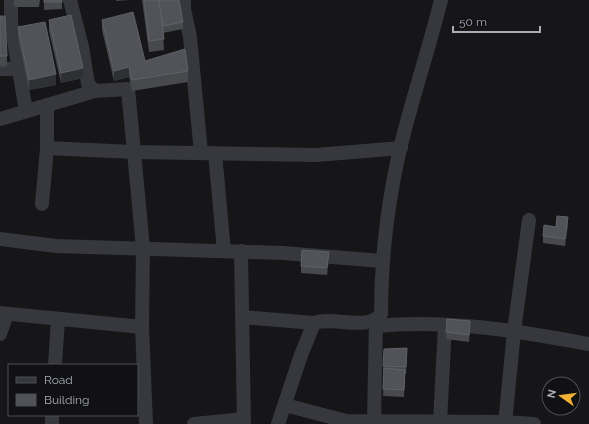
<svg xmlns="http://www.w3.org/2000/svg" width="589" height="424" font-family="Raleway,sans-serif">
<rect width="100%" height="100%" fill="#161618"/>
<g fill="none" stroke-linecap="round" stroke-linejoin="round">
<g stroke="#37383d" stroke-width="14">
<polyline points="11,0 11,23 26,111"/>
<polyline points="70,0 82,47 88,84 95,91 128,89 143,248 142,327 146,424"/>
<polyline points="184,0 184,9 190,37 201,153"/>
<polyline points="0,69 19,69"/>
<polyline points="0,119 95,91"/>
<polyline points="47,148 133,152 316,155 401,148"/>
<polyline points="215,153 224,251"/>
<polyline points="42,204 47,148 47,105"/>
<polyline points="0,239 56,246 283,253 382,261"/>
<polyline points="241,251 244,424"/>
<polyline points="0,313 142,327"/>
<path d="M242 317 314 323C335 316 367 332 381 314 381 269 385 227 393 183 404 121 426 61 441 0"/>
<path d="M376 326C447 319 519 331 589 344"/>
<polyline points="0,334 7,314"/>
<polyline points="55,365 58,319"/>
<polyline points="285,405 346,421 505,422 534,424"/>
<polyline points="374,422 376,320"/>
<polyline points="440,422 445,325"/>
<polyline points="52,424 52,415"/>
<polyline points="194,424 244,419"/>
<polyline points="278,424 301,355 314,323"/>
<polyline points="505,424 514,331 529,220"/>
</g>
</g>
<g fill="#47494d">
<polygon points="14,0 40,0 39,7 14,7"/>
<polygon points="44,0 62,0 62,9 44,10"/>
<polygon points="116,0 130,0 116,1"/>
<polygon points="142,0 179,0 183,22 183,29 163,33 164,50 149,52"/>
<polygon points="0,16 7,56 7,66 0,67"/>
<polygon points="49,20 83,78 61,83 49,31"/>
<polygon points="102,20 145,61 188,71 188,82 132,91 129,77 114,81 102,30"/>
<polygon points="18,27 56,85 29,90 18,38"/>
<polygon points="568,225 565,246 543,243 543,236 556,227"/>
<polygon points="329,259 327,275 301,273 301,266"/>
<polygon points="447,319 470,329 469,342 446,339"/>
<polygon points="407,355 406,374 405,374 404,397 383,396 384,373 383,373 383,366"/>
</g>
<g fill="#2f3033">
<polygon points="129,67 129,77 114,81 114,71"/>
<polygon points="83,68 83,78 61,83 61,73"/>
<polygon points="56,74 56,85 29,90 29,80"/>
<polygon points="568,217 568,225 565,246 565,239"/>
<polygon points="329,252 329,259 327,275 327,268"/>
<polygon points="407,348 407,355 406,374 406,367"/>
</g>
<g fill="#525359" stroke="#5f6168">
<rect x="44" y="0" width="18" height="2"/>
<polygon points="144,0 159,0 164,39 149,41"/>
<polygon points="159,0 179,0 183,22 163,26"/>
<polygon points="133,12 145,61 185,49 188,71 132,80 129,67 114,71 102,20"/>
<polygon points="71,15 83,68 61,73 49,20"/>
<polygon points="0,16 5,16 7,56 0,56"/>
<polygon points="45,22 56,74 29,80 18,27"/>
<polygon points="557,216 568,217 565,239 543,236 544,225 556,227"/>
<polygon points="302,250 329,252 327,268 301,266"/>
<polygon points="447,319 470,321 469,335 446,332"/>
<polygon points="407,348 406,367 383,366 384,349"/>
<polygon points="384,368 405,370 404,390 383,389"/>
</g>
<rect x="8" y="364" width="130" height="52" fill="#111113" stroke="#4d4f55"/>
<rect x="16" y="377" width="20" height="6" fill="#37383d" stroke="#4d4f55"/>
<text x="44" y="384" font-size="12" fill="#a8adb8">Road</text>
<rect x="16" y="394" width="20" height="12" fill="#525359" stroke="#4d4f55"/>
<text x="44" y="404" font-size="12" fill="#a8adb8">Building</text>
<g transform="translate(561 396) rotate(284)"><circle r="19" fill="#111113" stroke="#4d4f55"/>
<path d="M0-3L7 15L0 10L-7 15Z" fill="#f2b134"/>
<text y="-6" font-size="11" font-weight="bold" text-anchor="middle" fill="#a8adb8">N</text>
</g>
<path d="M453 26v6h87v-6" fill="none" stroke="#a8adb8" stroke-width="2"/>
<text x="459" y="26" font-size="12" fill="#a8adb8" stroke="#111113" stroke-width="3" paint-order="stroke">50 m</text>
</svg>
